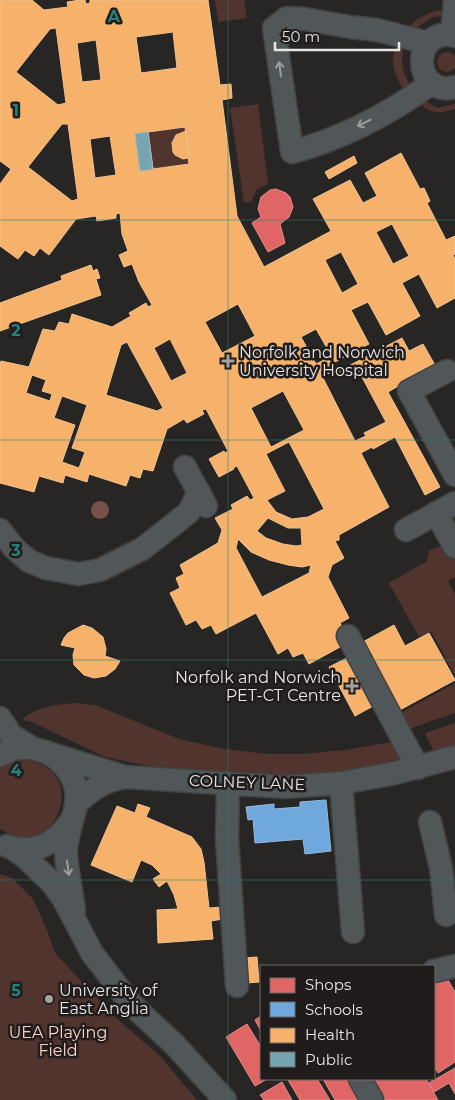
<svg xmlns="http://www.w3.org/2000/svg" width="455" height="1100" font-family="Montserrat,sans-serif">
<rect width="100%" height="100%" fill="#282625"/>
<g fill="#52342e">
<polygon points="215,0 244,0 247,18 218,22"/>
<path d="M444 10 446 16 433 17 416 28H408C418 17 430 11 444 10Z"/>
<path d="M398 43 404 44C400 61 402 75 413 89L406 93C395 76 388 62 398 43Z"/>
<circle cx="447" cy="62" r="10"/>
<path d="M427 102 437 108 455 104V109C442 113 431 115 421 104Z"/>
<polygon points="258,104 268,184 257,189 251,201 244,203 230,108"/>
<path d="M185 127 186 131C165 136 168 160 189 158V164L153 169 148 132Z"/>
<polygon points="448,545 455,558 455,577 448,581 455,594 455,676 431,631 419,637 389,583 427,561 429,551 440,546 442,548"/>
<polygon points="455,683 455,713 405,730 397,715"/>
<path d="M75 703 95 705 179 739 224 749 266 754H303L346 750 397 741 407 760 359 769 312 775 259 776 160 768 105 757 30 721 22 720C36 706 56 705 75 703Z"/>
<polygon points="455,723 455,745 434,752 425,733"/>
<path d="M18 760C95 761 58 867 0 829V768L4 764Z"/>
<polygon points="0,874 12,878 33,899 47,930 55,953 116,1018 160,1056 197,1100 0,1100"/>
</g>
<circle fill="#775149" cx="100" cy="510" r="9"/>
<g fill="#e06666" stroke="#e28c8c">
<polygon points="276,189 286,193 290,197 293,207 289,217 280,224 285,243 268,252 252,223 261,217 258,209 261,197 270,190"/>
<polygon points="327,286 333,297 320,303 315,293"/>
<polygon points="444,973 455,992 455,1062 438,1073 434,1066 434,979"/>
<polygon points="261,1016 261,1031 255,1020"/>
<polygon points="247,1024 261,1047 261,1079 267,1079 255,1086 226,1037"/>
<polygon points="455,1068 455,1094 449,1083 434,1092 429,1083"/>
<polygon points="291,1079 317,1079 330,1100 300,1100 288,1080"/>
<polygon points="323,1079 354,1079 366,1100 335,1100"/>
<polygon points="369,1079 426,1079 438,1100 381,1100"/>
<polygon points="282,1082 292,1100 264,1100 260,1095"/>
</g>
<polygon fill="#6fa8dc" stroke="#93bade" points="326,800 331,851 305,854 303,839 255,843 253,819 248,820 246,807 274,804 274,809 300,807 300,802"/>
<g fill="#f6b26b" stroke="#f2c18f" fill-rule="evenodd">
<path d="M0 0H32L44 10 68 7 67 2 80 0H85L86 4 90 3V0H208L220 85 231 84 232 98 222 100 237 216 264 267 331 231 313 199 350 180 363 203 377 196 365 173 401 153 420 189 424 188 430 201 427 203 446 240 455 236V254L453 255 455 259V298L437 308 419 274 402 283 420 316 386 335 368 302 351 310 369 344 335 362 316 329 301 337 316 364 328 358 337 372 402 338 409 351 423 344 435 365 388 392 440 487 425 495 395 437 373 449 372 447 361 453 389 507 339 535V540L335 541 344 558 332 565 328 577 349 618 340 623 345 632 335 637 340 647 309 664 303 653 293 657 288 648 278 654 256 613 216 634 211 625 202 629 196 620 186 625 170 593 180 588 176 578 184 574 180 565 218 543 222 530 215 518 233 509 231 505 247 496 250 500 254 498 237 466 233 468 234 469 219 477 209 459 224 451 225 453 228 451 206 409 202 410 204 414 187 423 184 419 167 429 153 471 143 469 140 478 130 475 126 486 89 474 87 482 65 475 63 483 39 476 34 492 0 483V365L1 361 29 367 43 329 55 331 59 322 69 324 72 314 112 327 131 316 129 313 146 303 148 307 152 305 139 282 132 264 124 267 119 255 128 251 122 234 120 213 116 214V218L97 221 96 216 76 219 49 255 40 248 34 256 25 250 18 259 0 246V184L11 169 0 161ZM56 28 66 103 58 105 16 72 50 29ZM173 32 177 68 141 73 136 37ZM96 40 101 80 82 82 77 43ZM62 124H68L78 199 72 201 28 167ZM185 127 189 164 153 169 148 132ZM110 136 116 175 95 178 90 139ZM392 224 409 256 393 264 376 232ZM341 252 358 284 342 293 325 260ZM238 304 255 336 222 353 205 322ZM170 339 187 373 171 381 154 348ZM127 342 163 408 157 411 106 395 121 345ZM356 366 386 422 364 433 366 436 355 441 320 372 325 369 327 373 336 376ZM32 375 46 380 42 391 52 394 50 401 26 393ZM283 391 304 430 271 447 251 408ZM62 396 87 405 72 448 85 452 79 468 62 462 75 425 54 418ZM289 442 324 509 308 517 292 519 276 512 267 500 285 491 266 454ZM268 518 288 528H301L302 545 296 546 283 544 266 538 257 531ZM238 539 251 552 269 560 288 565 302 567 311 565 309 573 262 597 236 548Z"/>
<polygon points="186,131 189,158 183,159 175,155 173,152 172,143 176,135"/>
<polygon points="354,156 357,163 329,179 325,172"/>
<polygon points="91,265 93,271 97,269 100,278 96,279 101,295 0,331 0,303 62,280 61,276"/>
<polygon points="83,625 92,628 103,637 106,649 105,656 120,661 115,669 106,676 94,678 84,675 74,665 73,655 75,648 61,645 64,638 68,633"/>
<polygon points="394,625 405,646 429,633 455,680 396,712 359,644"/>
<polygon points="349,657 375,705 355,716 329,667"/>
<polygon points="138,804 150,808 146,817 192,837 201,849 204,862 209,908 222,907 223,919 211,921 213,939 158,943 157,910 178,909 174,895 167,881 159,887 153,879 161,874 152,865 141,860 132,882 91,865 117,806 135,813"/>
<polygon points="257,957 259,982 246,983 244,958"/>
</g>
<polygon fill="#76a5af" stroke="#98b8bf" points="148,132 153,169 140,171 135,134"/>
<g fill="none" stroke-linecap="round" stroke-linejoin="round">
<g stroke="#424141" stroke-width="25">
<g id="minor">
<polyline points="452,35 455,0"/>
<path d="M455 36C411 25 411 98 455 87"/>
<path d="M428 43 377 30 350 27 305 19 287 18 274 28 292 152C342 139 390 113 432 83"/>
<polyline points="447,371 409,391 455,475"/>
<polyline points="185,467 206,506"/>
<polyline points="436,513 455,547"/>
<polyline points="0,530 14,548 29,561 46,568 78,574 100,570 142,549 169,528 189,512 199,492"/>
<polyline points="406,530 455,503"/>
<polyline points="348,636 418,768"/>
<polyline points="0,718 11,735 32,748"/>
<path d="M46 752C65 762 80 781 76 805 73 821 66 836 66 854 67 872 72 892 74 911"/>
<polyline points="0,755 16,748 32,748 125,777"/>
<polyline points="341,783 353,932"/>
<polyline points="228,784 227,839 237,986"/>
<path d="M76 804C92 789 105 780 126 777L285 787 341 783 391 774 455 757"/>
<polyline points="430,822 441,868 446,915"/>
<path d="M7 846C35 855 55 844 71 821"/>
<polyline points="12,848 25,857 52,883 63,898 92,953 131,1004 174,1044 225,1100"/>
<polyline points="434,971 455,966"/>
<polyline points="360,1079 372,1100"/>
</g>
</g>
<use href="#minor" stroke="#515659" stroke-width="22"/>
</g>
<defs><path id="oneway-shaft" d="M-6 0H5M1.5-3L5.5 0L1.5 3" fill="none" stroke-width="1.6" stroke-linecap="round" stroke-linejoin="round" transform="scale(1.25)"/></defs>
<g stroke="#9c9e9e">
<use href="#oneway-shaft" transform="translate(280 69) rotate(-98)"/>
<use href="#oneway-shaft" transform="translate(364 123) rotate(153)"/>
<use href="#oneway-shaft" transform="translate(68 868) rotate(82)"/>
</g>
<path fill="none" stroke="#25817a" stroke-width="1" stroke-opacity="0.55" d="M228 0V1100M0 220H455M0 440H455M0 660H455M0 880H455"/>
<g fill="#a4a2a1" stroke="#1f1c1b" stroke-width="2">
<path d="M225.5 353.5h5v5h5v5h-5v5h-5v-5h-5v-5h5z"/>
<path d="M349.5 678.5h5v5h5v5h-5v5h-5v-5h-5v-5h5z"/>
<circle cx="49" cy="999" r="5"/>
</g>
<g text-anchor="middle" stroke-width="5" stroke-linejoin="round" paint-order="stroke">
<g font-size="16" fill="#e7e5e4" stroke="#1f1c1b" text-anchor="start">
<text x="239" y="358">Norfolk and Norwich<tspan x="239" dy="18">University Hospital</tspan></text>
<text x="341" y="683" text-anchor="end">Norfolk and Norwich<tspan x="341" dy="18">PET-CT Centre</tspan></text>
<text x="59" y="996">University of<tspan x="59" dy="18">East Anglia</tspan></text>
</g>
<g font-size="16" fill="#e7e5e4" stroke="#1f1c1b">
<text transform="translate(247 782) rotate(2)" y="6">COLNEY LANE</text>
</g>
<g font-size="16" fill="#fed1c8" stroke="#1f1c1b">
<text x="58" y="1038">UEA Playing<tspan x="58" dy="18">Field</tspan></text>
</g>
</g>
<g font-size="16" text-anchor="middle" font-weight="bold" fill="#25817a" stroke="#1f1c1b" stroke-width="5" stroke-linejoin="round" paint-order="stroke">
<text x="114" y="22">A</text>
<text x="16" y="116">1</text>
<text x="16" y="336">2</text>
<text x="16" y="556">3</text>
<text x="16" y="776">4</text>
<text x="16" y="996">5</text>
</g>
<rect x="260" y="965" width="175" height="115" fill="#1f1c1b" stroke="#6f6c6b"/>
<rect x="270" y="978" width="25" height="15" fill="#e06666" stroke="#6f6c6b"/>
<text x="305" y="990" font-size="15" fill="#e7e5e4">Shops</text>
<rect x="270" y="1002" width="25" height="15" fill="#6fa8dc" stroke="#6f6c6b"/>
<text x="305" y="1015" font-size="15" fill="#e7e5e4">Schools</text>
<rect x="270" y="1028" width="25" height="15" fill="#f6b26b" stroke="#6f6c6b"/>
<text x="305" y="1040" font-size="15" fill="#e7e5e4">Health</text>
<rect x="270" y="1052" width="25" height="15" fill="#76a5af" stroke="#6f6c6b"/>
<text x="305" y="1065" font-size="15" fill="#e7e5e4">Public</text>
<path d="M275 42v8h124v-8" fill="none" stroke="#e7e5e4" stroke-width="2.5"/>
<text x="282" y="42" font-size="15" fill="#e7e5e4" stroke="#1f1c1b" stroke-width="4" paint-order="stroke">50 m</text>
</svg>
